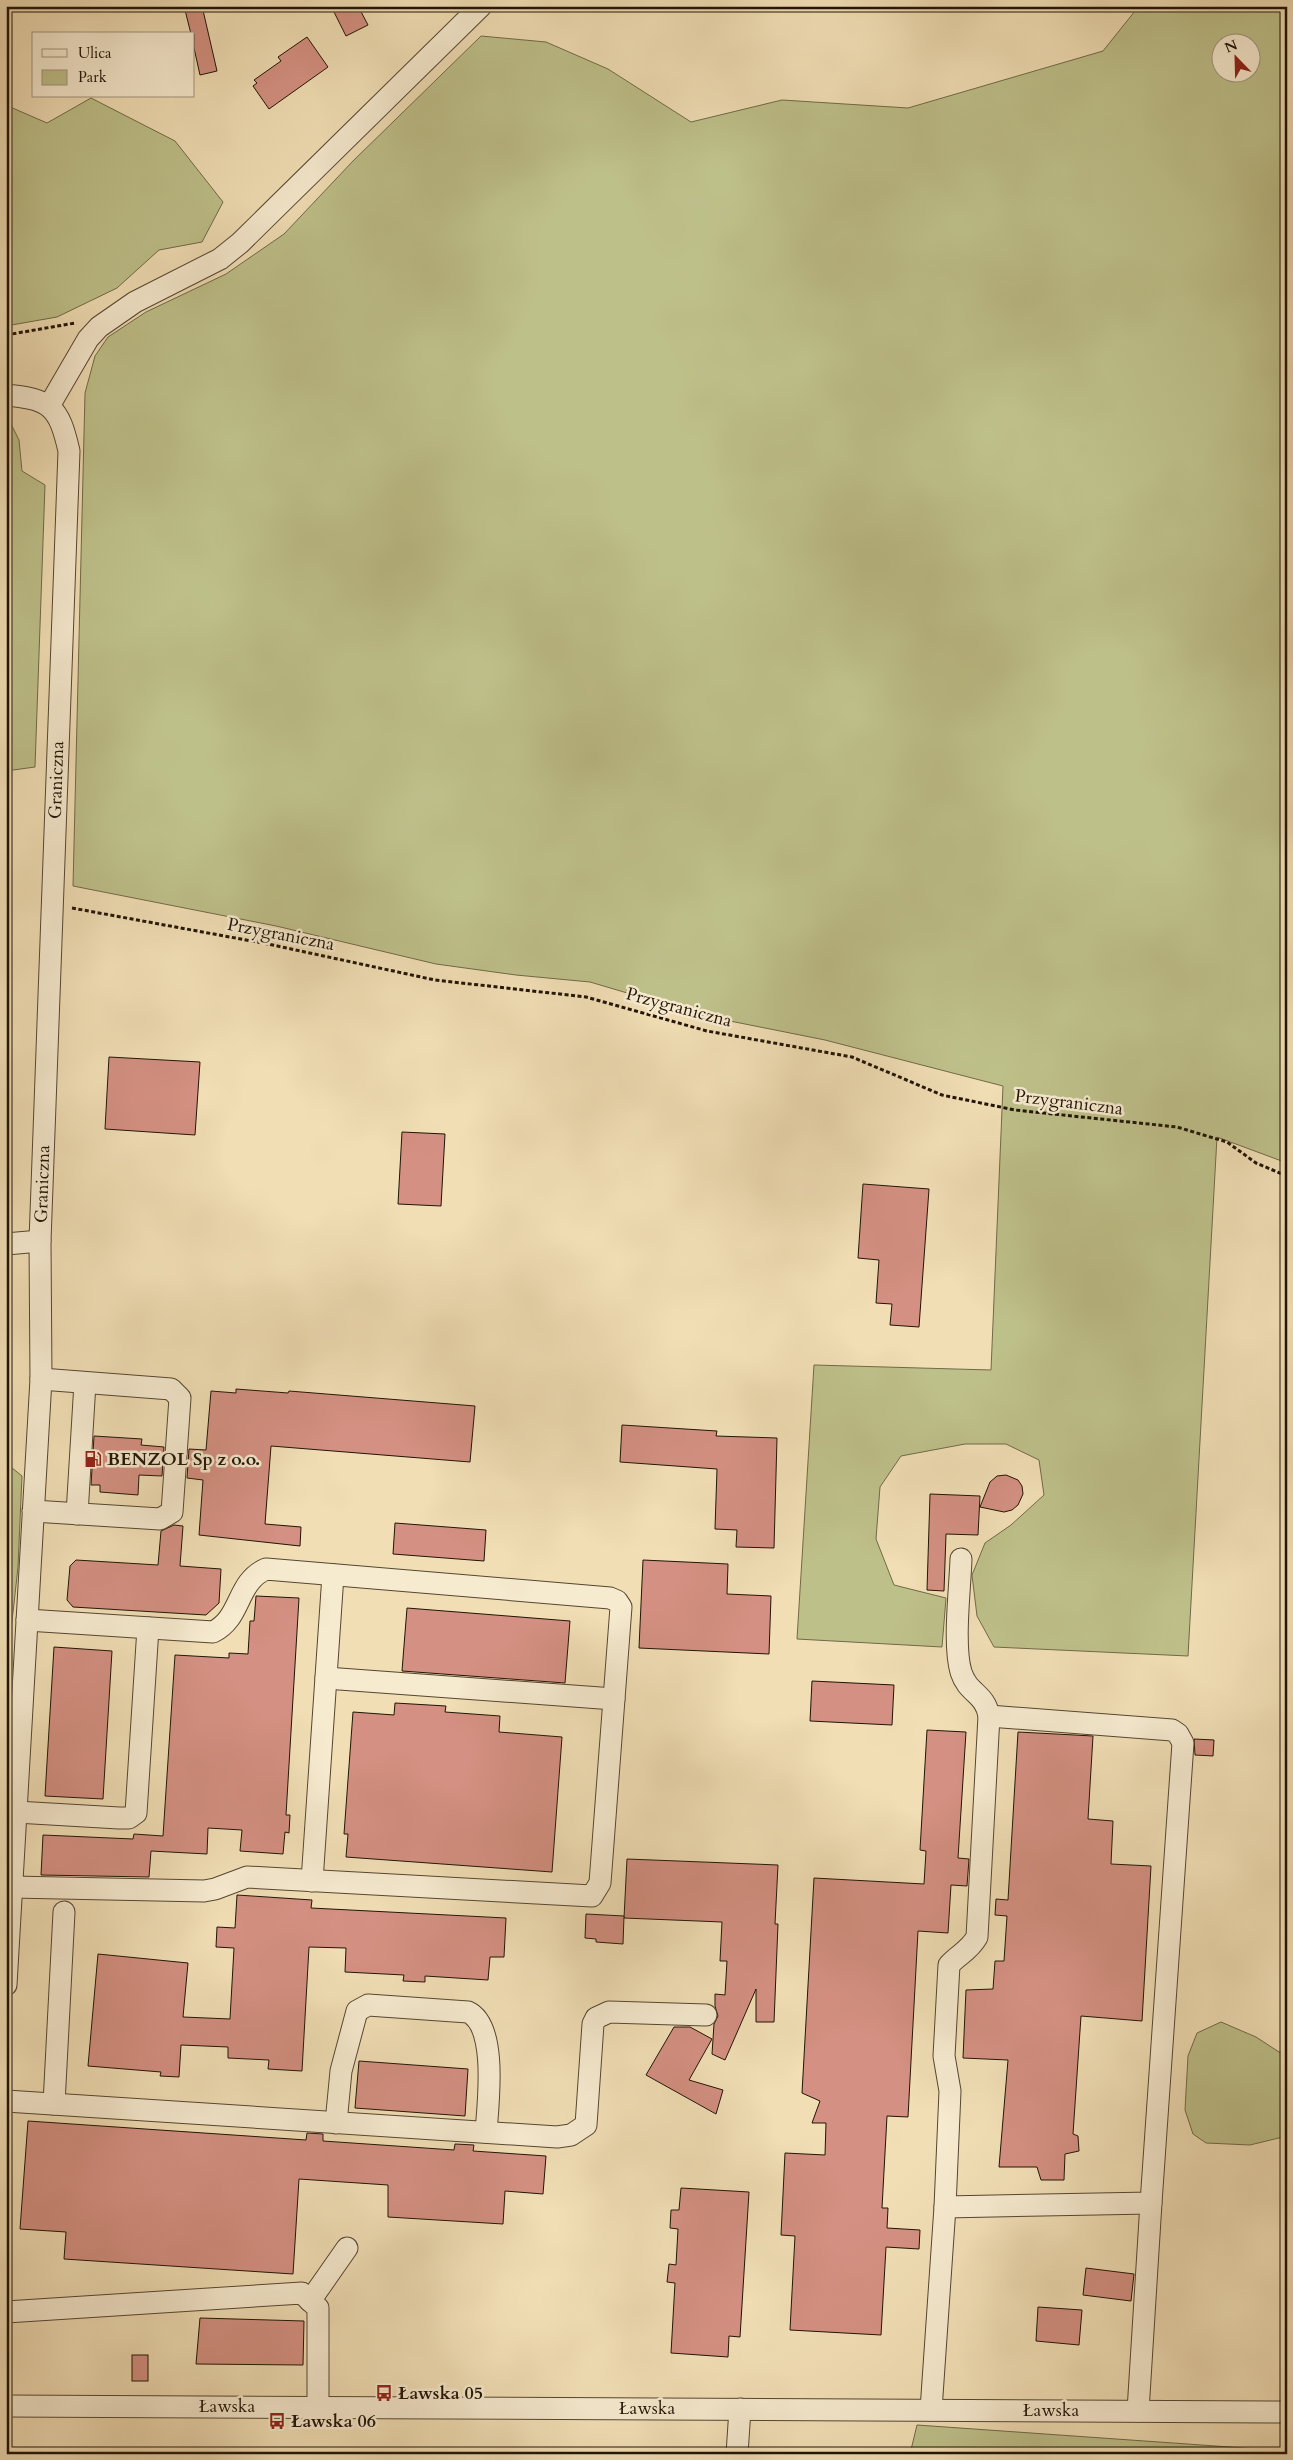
<svg xmlns="http://www.w3.org/2000/svg" width="1293" height="2460" font-family="Cardo,serif">
<rect width="100%" height="100%" fill="#f1deb5"/>
<filter id="stains"><feTurbulence type="fractalNoise" baseFrequency=".004" numOctaves="4"/><feColorMatrix values="0 0 0 0 .2 0 0 0 0 .09 0 0 0 0 .02 0 0 0 .5 -.17"/></filter>
<radialGradient id="worn" r=".72"><stop offset=".6" stop-color="#630" stop-opacity="0"/><stop offset="1" stop-color="#630" stop-opacity=".3"/></radialGradient>
<g fill="#bec08a" stroke="#706a48" fill-rule="evenodd">
<path d="M1139 6H1287V1163L1217 1137 1188 1656 994 1647 977 1616 972 1575 985 1543 1011 1525 1044 1495 1039 1460 1006 1444H965L901 1456 880 1487 876 1539 894 1585 946 1598 942 1647 797 1639 814 1365 991 1370 1003 1086 825 1040 705 1016 590 982 516 975 436 964 276 926 73 886 85 393 95 356 108 337 146 312 226 274 284 234 353 161 481 36 546 42 608 69 691 122 782 100 908 108 1103 51ZM1250 42V72H1220V42Z"/>
<polygon points="91,98 175,141 223,202 202,242 159,250 117,288 57,317 6,326 6,103 8,106 47,123"/>
<polygon points="6,414 19,440 22,471 45,485 35,767 6,771"/>
<polygon points="6,1463 22,1476 18,1567 6,1676"/>
<polygon points="1221,2022 1256,2037 1279,2052 1287,2052 1287,2136 1250,2145 1206,2143 1193,2134 1185,2110 1188,2056 1197,2033"/>
<polygon points="917,2425 1287,2451 1287,2454 910,2454"/>
</g>
<g fill="#d49082" stroke="#211406">
<polygon points="184,6 202,6 217,71 200,75 194,48 194,34 191,34"/>
<polygon points="331,6 358,6 368,25 346,36"/>
<polygon points="307,37 328,67 269,109 253,86 257,83 254,80 281,61 278,57"/>
<polygon points="109,1057 200,1062 195,1135 105,1129"/>
<polygon points="402,1132 445,1134 441,1206 398,1204"/>
<polygon points="863,1184 929,1189 919,1327 890,1325 892,1304 876,1303 879,1260 858,1258"/>
<polygon points="236,1389 288,1393 289,1391 475,1406 470,1462 271,1446 265,1524 301,1527 300,1546 199,1535 203,1480 187,1478 189,1449 206,1450 211,1391 236,1393"/>
<polygon points="622,1425 717,1431 716,1436 777,1438 774,1548 736,1547 737,1530 715,1529 717,1469 620,1462"/>
<polygon points="94,1436 142,1439 141,1445 164,1447 162,1476 139,1475 138,1495 100,1492 100,1485 91,1485"/>
<polygon points="1006,1475 1018,1480 1022,1486 1023,1494 1018,1505 1012,1510 1004,1512 980,1507 990,1482 997,1476"/>
<polygon points="930,1494 980,1496 978,1535 946,1534 944,1591 927,1590"/>
<polygon points="395,1523 486,1530 484,1561 393,1554"/>
<polygon points="174,1525 183,1526 180,1566 221,1569 219,1603 206,1615 73,1607 67,1600 70,1566 76,1560 158,1565 161,1531"/>
<polygon points="643,1560 728,1564 727,1594 771,1596 769,1654 639,1648"/>
<polygon points="256,1596 299,1598 286,1815 290,1815 289,1833 285,1832 283,1854 240,1851 242,1830 208,1828 207,1854 151,1851 149,1877 41,1875 43,1835 133,1839 134,1834 163,1836 175,1655 229,1658 229,1653 248,1654 250,1621 254,1621"/>
<polygon points="407,1608 570,1621 565,1683 402,1671"/>
<polygon points="54,1647 112,1651 103,1799 45,1796"/>
<polygon points="812,1681 894,1685 892,1725 810,1721"/>
<polygon points="395,1703 446,1706 445,1712 500,1716 499,1732 562,1737 552,1872 346,1857 348,1834 344,1834 353,1712 394,1715"/>
<polygon points="927,1730 966,1732 958,1858 969,1859 967,1886 951,1885 948,1933 918,1931 908,2117 887,2116 882,2208 888,2208 887,2228 920,2230 919,2249 886,2247 881,2335 790,2330 795,2236 781,2235 785,2153 825,2155 826,2123 812,2123 820,2101 802,2093 814,1878 924,1884 926,1851 920,1850"/>
<polygon points="1018,1732 1093,1736 1088,1819 1113,1821 1111,1864 1151,1866 1142,2021 1081,2016 1073,2134 1078,2136 1079,2151 1065,2154 1064,2180 1041,2180 1037,2167 999,2167 1008,2060 963,2058 966,1990 993,1989 995,1961 1004,1961 1007,1916 995,1915 996,1899 1008,1900"/>
<polygon points="1194,1739 1214,1740 1213,1756 1195,1755"/>
<polygon points="627,1859 778,1865 775,1924 778,1924 774,2022 756,2022 756,1989 725,2060 712,2054 714,2024 718,2016 715,2006 715,1994 725,1995 727,1961 720,1961 722,1922 624,1918"/>
<polygon points="237,1895 312,1900 311,1908 506,1918 504,1957 490,1957 488,1980 425,1976 425,1982 403,1981 404,1975 345,1972 346,1948 309,1947 302,2071 268,2069 269,2060 228,2058 228,2047 181,2045 179,2077 160,2076 161,2072 88,2066 98,1954 188,1963 183,2017 230,2019 234,1948 216,1947 217,1927 235,1928"/>
<polygon points="586,1914 624,1916 623,1944 596,1942 596,1939 585,1938"/>
<polygon points="674,2027 690,2027 712,2039 689,2080 723,2090 716,2114 646,2075"/>
<polygon points="359,2061 468,2069 465,2116 355,2108"/>
<polygon points="28,2121 306,2140 307,2133 323,2134 323,2141 454,2150 455,2144 474,2145 473,2151 546,2156 543,2194 505,2191 503,2224 388,2217 388,2185 299,2179 293,2274 64,2259 66,2232 20,2229"/>
<polygon points="681,2188 749,2192 740,2337 729,2336 728,2357 671,2353 675,2283 667,2282 669,2264 676,2265 678,2229 670,2228 671,2210 679,2210"/>
<polygon points="1086,2268 1134,2274 1131,2301 1083,2295"/>
<polygon points="1038,2307 1082,2310 1079,2345 1036,2341"/>
<polygon points="200,2318 304,2321 303,2365 196,2364"/>
<rect x="132" y="2355" width="16" height="26"/>
</g>
<g fill="none" stroke-linecap="round" stroke-linejoin="round">
<g stroke="#554632" stroke-width="23">
<g id="minor">
<path d="M6 395C51 399 59 407 69 451L40 1241 41 1379 6 1985"/>
<polyline points="49,406 88,339 99,327 135,302 220,259 240,243 481,6"/>
<polyline points="6,1244 40,1241"/>
<polyline points="33,1511 160,1519 172,1512 180,1398 171,1389 41,1379"/>
<polyline points="77,1514 85,1383"/>
<polyline points="326,1678 614,1699"/>
<polyline points="16,1812 119,1818 129,1818 136,1813 148,1628"/>
<polyline points="312,1881 333,1575"/>
<path d="M12 1887 204 1891 215 1889 247 1877 592 1896 600 1883 621 1607 617 1601 610 1598 266 1569C236 1582 242 1618 213 1632L27 1620"/>
<polyline points="6,2101 557,2137 571,2135 586,2125 593,2024 596,2018 609,2012 706,2015"/>
<polyline points="54,2104 64,1912"/>
<path d="M336 2123 341 2071 357 2011 368 2005 468 2012C498 2026 488 2104 486 2132"/>
<polyline points="945,2207 1151,2203 1183,1743 1178,1734 1172,1730 989,1716"/>
<polyline points="310,2301 347,2248"/>
<polyline points="6,2312 302,2293 318,2308 318,2407"/>
<polyline points="6,2406 1287,2412"/>
<path d="M931 2410 945 2207 950 2091 944 2056 949 1965C959 1954 969 1951 977 1937L989 1716C985 1693 968 1694 961 1672 953 1645 960 1589 961 1559"/>
<polyline points="1138,2411 1151,2203"/>
<polyline points="737,2454 740,2409"/>
</g>
</g>
<g stroke="#211406" stroke-width="3" stroke-dasharray="4 2.5" stroke-linecap="butt">
<polyline points="6,335 75,323"/>
<polyline points="72,908 268,944 435,980 586,997 707,1031 852,1057 942,1095 1015,1110 1177,1127 1227,1142 1256,1163 1287,1176"/>
</g>
<use href="#minor" stroke="#f6eacf" stroke-width="21"/>
</g>
<defs>
<g id="fuel-bare" transform="scale(1.35)"><path d="M-5.5-6h7V0h2V4h1.3V-2.5L3-4.5l.8-.8L6-3V5H2.5V1h-1V6h-7ZM-4.2-4.7v3.2H.2V-4.7Z" fill="#8f2418" stroke="#f6eacf" stroke-width="2.5" paint-order="stroke"/></g>
<g id="bus-bare" transform="scale(1.35)"><path d="M-5-6H5V4H4V6H2V4H-2V6H-4V4H-5ZM-3.5-4V0h7V-4ZM-3.5 1.2v1.5H-2V1.2ZM2 1.2v1.5H3.5V1.2Z" fill="#8f2418" stroke="#f6eacf" stroke-width="2.5" paint-order="stroke"/></g>
</defs>
<g fill-rule="evenodd">
<use href="#fuel-bare" x="93" y="1459"/>
<use href="#bus-bare" x="384" y="2393"/>
<use href="#bus-bare" x="277" y="2421"/>
</g>
<g text-anchor="middle" stroke-width="5" stroke-linejoin="round" paint-order="stroke">
<g font-size="18" fill="#211406" stroke="#f6eacf">
<text transform="translate(56 780) rotate(-88)" y="6">Graniczna</text>
<text transform="translate(281 934) rotate(11)" y="6">Przygraniczna</text>
<text transform="translate(679 1007) rotate(15)" y="6">Przygraniczna</text>
<text transform="translate(1069 1102) rotate(7)" y="6">Przygraniczna</text>
<text transform="translate(42 1184) rotate(-88)" y="6">Graniczna</text>
<text x="227" y="2412">Ławska</text>
<text x="647" y="2414">Ławska</text>
<text x="1051" y="2416">Ławska</text>
</g>
<g font-size="18" font-weight="bold" fill="#211406" stroke="#f6eacf" text-anchor="start">
<text x="107" y="1465">BENZOL Sp z o.o.</text>
<text x="398" y="2399">Ławska 05</text>
<text x="291" y="2427">Ławska 06</text>
</g>
</g>
<rect width="1293" height="2460" fill="none" stroke="#f1deb5" stroke-width="25"/>
<rect x="8" y="8" width="1278" height="2445" fill="none" stroke="#211406" stroke-width="2.5"/>
<rect x="12" y="12" width="1268" height="2435" fill="none" stroke="#211406"/>
<rect x="32" y="32" width="162" height="65" fill="#f6eacf" stroke="#a1947f"/>
<rect x="42" y="49" width="25" height="8" fill="#f6eacf" stroke="#a1947f"/>
<text x="78" y="58" font-size="15" fill="#211406">Ulica</text>
<rect x="42" y="70" width="25" height="15" fill="#bec08a" stroke="#a1947f"/>
<text x="78" y="82" font-size="15" fill="#211406">Park</text>
<g transform="translate(1236 58) rotate(337)"><circle r="24" fill="#f6eacf" stroke="#a1947f"/>
<path d="M0-4L9 19L0 12L-9 19Z" fill="#8f2418"/>
<text y="-8" font-size="14" font-weight="bold" text-anchor="middle" fill="#211406">N</text>
</g>
<rect width="100%" height="100%" filter="url(#stains)"/>
<rect width="100%" height="100%" fill="url(#worn)"/>
</svg>
